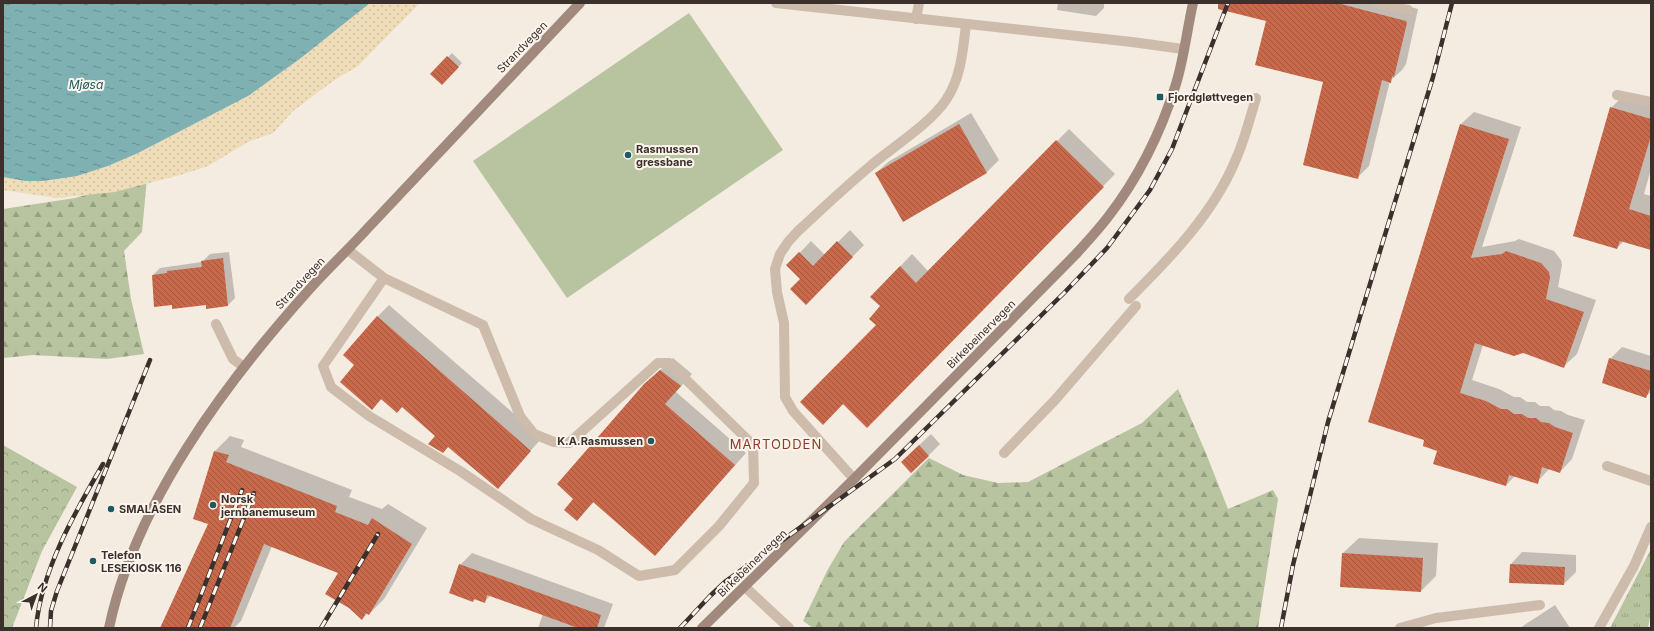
<svg xmlns="http://www.w3.org/2000/svg" width="1654" height="631" font-family="Inter,sans-serif">
<defs>
<pattern id="grass-tufts" width="24" height="20" patternUnits="userSpaceOnUse"><rect width="24" height="20" fill="#b8c4a0"/><path d="M3 7l-1-3M5 7V3M7 7l1-3M15 17l-1-3M17 17v-4M19 17l1-3" fill="none" stroke="#97a083"/></pattern>
<pattern id="forest-firs" width="22" height="20" patternUnits="userSpaceOnUse"><rect width="22" height="20" fill="#b8c4a0"/><path d="M5 1l3.5 6h-7zM16 11l3.5 6h-7z" fill="#97a083"/></pattern>
<pattern id="sand-dots" width="8" height="8" patternUnits="userSpaceOnUse"><rect width="8" height="8" fill="#efdcb8"/><path d="M2 2h.1M6 6h.1" fill="none" stroke="#cebd9e" stroke-width="1.8" stroke-linecap="round"/></pattern>
<pattern id="park-crowns" width="20" height="18" patternUnits="userSpaceOnUse"><rect width="20" height="18" fill="#b8c4a0"/><path d="M2 6a3 3 0 1 1 6 0M12 15a3 3 0 1 1 6 0" fill="none" stroke="#97a083"/></pattern>
<pattern id="water-ripples" width="26" height="14" patternUnits="userSpaceOnUse"><rect width="26" height="14" fill="#7fb0b2"/><path d="M2 4q2-2 4 0t4 0M15 11q2-2 4 0t4 0" fill="none" stroke="#699091"/></pattern>
<pattern id="building-back-hatch" width="6" height="6" patternUnits="userSpaceOnUse"><rect width="6" height="6" fill="#c8694b"/><path d="M-1 5l2 2M0 0l6 6M5-1l2 2" fill="none" stroke="#a4573f"/></pattern>
</defs>
<rect width="100%" height="100%" fill="#f4ebe1"/>
<polygon fill="url(#grass-tufts)" points="1651,549 1651,612 1648,628 1610,628"/>
<g fill="url(#forest-firs)">
<polygon points="147,178 142,232 124,251 131,299 144,354 107,359 33,355 3,358 3,209 75,198"/>
<polygon points="1178,389 1205,451 1228,509 1273,490 1278,499 1258,628 813,628 803,621 827,571 844,542 929,458 963,475 998,483 1028,482 1142,423"/>
</g>
<polygon fill="url(#sand-dots)" points="370,3 420,3 358,66 333,81 293,111 273,133 248,142 208,166 180,175 115,192 57,198 3,190 3,177 25,181 77,176 108,166 138,153 248,96 301,58"/>
<polygon fill="url(#park-crowns)" points="3,445 77,487 42,551 12,628 3,628"/>
<polygon fill="#b8c4a0" points="689,13 783,150 567,298 473,161"/>
<polygon fill="url(#water-ripples)" points="3,3 370,3 301,58 248,96 138,153 108,166 77,176 43,181 25,181 3,177"/>
<g fill="#0003">
<polygon points="1058,3 1104,3 1104,8 1096,16 1057,10"/>
<polygon points="1244,3 1395,3 1418,9 1406,64 1402,70 1390,81 1369,166 1358,177 1324,81 1267,20"/>
<polygon points="452,53 462,63 442,84 432,74"/>
<polygon points="1626,93 1651,100 1651,169 1644,194 1651,196 1651,249 1624,241 1617,248 1611,108"/>
<polygon points="1474,112 1521,127 1482,247 1515,241 1519,239 1554,251 1561,260 1562,265 1558,287 1596,300 1577,354 1564,366 1523,352 1483,345 1472,380 1499,389 1514,397 1520,397 1527,402 1535,402 1540,406 1549,406 1554,410 1561,411 1568,415 1585,420 1572,459 1560,472 1550,468 1537,482 1515,476 1506,485 1438,450 1425,440 1369,422 1461,124"/>
<polygon points="971,113 999,160 987,172 904,221 876,173 888,162"/>
<polygon points="1069,129 1115,174 867,426 877,325 881,306 871,297 912,254 928,271"/>
<polygon points="850,230 864,245 806,304 801,279 788,265 811,241 825,255"/>
<polygon points="229,252 235,298 228,305 207,307 207,304 173,304 153,275 160,268 202,262 210,254"/>
<polygon points="389,305 542,438 498,487 449,446 443,452 436,435 402,406 382,399 372,408 356,365 377,317"/>
<polygon points="1622,347 1651,356 1651,392 1646,396 1610,359"/>
<polygon points="673,358 692,374 676,392 746,453 655,555 594,502 577,520 575,499 657,373"/>
<polygon points="931,434 940,444 912,472 914,450"/>
<polygon points="230,436 244,440 241,447 352,490 349,497 382,509 388,504 427,528 384,599 369,614 368,613 362,619 339,573 272,546 241,621 234,628 161,628 209,523 215,451"/>
<polygon points="1359,538 1438,543 1436,576 1421,591 1343,553"/>
<polygon points="1522,552 1576,555 1576,572 1564,584 1510,582 1511,564"/>
<polygon points="472,553 613,604 604,628 538,628 543,614 491,595 484,602 476,598 473,601 460,565"/>
<polygon points="1555,605 1570,628 1520,628"/>
</g>
<g fill="url(#building-back-hatch)">
<polygon points="1218,3 1337,3 1406,21 1407,23 1394,77 1392,76 1391,83 1382,80 1358,179 1303,165 1323,82 1255,65 1266,21 1218,9"/>
<polygon points="447,56 459,67 442,85 430,74"/>
<polygon points="1610,107 1651,119 1651,136 1629,209 1651,216 1651,250 1620,241 1617,249 1573,236"/>
<polygon points="959,124 987,173 903,222 875,173"/>
<polygon points="1460,124 1509,139 1471,258 1502,254 1506,251 1541,263 1549,272 1550,278 1546,299 1584,312 1564,368 1523,353 1514,356 1475,343 1460,393 1486,401 1501,409 1507,409 1514,414 1522,414 1528,418 1536,418 1541,422 1549,423 1555,427 1573,433 1560,473 1542,467 1538,484 1509,475 1506,486 1433,464 1437,451 1423,446 1424,440 1368,422"/>
<polygon points="1056,140 1104,187 867,428 843,404 823,425 800,402 876,325 869,319 880,306 870,297 900,266 916,283"/>
<polygon points="837,241 853,257 806,305 790,289 800,279 786,265 799,252 813,266"/>
<polygon points="223,258 228,306 206,309 206,305 172,309 172,305 154,307 152,275 167,273 167,271 202,267 201,261"/>
<polygon points="377,316 531,451 498,489 448,447 443,453 428,444 435,436 402,407 397,413 381,399 372,410 340,382 354,365 343,355"/>
<polygon points="1609,358 1651,371 1651,386 1646,398 1602,383"/>
<polygon points="660,370 681,386 665,404 735,465 655,556 593,502 577,521 564,510 573,499 557,484 644,384"/>
<polygon points="919,445 929,456 911,473 901,462"/>
<polygon points="214,451 229,455 226,462 337,506 335,512 368,525 372,518 412,544 369,615 366,613 362,620 349,608 325,594 338,573 264,544 230,628 160,628 208,524 193,519"/>
<polygon points="1342,553 1423,558 1421,592 1340,587"/>
<polygon points="459,564 601,615 597,628 578,628 487,595 485,603 474,599 473,602 449,593"/>
<polygon points="1510,564 1565,567 1564,585 1509,583"/>
</g>
<g fill="none" stroke-linecap="round" stroke-linejoin="round">
<g stroke="#cdbbac" stroke-width="10">
<polyline points="1376,3 1408,10"/>
<polyline points="1617,95 1651,102"/>
<polyline points="348,250 384,278 483,325 520,416 534,434 554,442 569,443 658,363 669,363 753,445 754,483 719,526 675,570 639,576 598,550 531,519 460,471 369,416 331,387 323,366 384,278"/>
<path d="M1129 299C1170 258 1214 213 1236 159 1245 139 1250 118 1256 98"/>
<polyline points="216,324 233,359 244,367"/>
<polyline points="1004,453 1055,400 1136,306"/>
<path d="M854 479 793 411 785 397 784 323 777 292 775 269 780 254 788 242 798 231C821 210 844 188 868 168 891 148 929 125 946 100 961 78 963 50 966 24"/>
<polyline points="1400,628 1436,618 1540,605"/>
</g>
<g stroke="#cdbbac" stroke-width="10">
<polyline points="776,3 1132,42 1183,49"/>
<polyline points="916,19 919,3"/>
<polyline points="1607,466 1651,481"/>
<polyline points="745,587 789,628"/>
<polyline points="1599,628 1634,566 1651,527"/>
</g>
<g stroke="#a18a7d" stroke-width="10">
<path d="M109 628C135 504 224 385 307 292 326 270 348 250 367 229 438 153 509 78 580 3"/>
<path d="M702 628 854 479 1076 254C1087 242 1098 230 1108 217 1139 177 1161 132 1176 84 1184 58 1187 30 1193 3"/>
</g>
<g stroke="#3b302b" stroke-width="4.5">
<g id="rail">
<path d="M36 628C41 571 75 512 103 464"/>
<polyline points="50,628 51,611 57,591 150,360"/>
<polyline points="188,628 242,490"/>
<polyline points="200,628 254,493"/>
<polyline points="321,628 378,534"/>
<polyline points="680,628 710,596 726,581 895,459 1064,293 1107,248 1150,190 1172,149 1228,3"/>
<polyline points="1281,628 1293,565 1328,422 1433,77 1452,3"/>
</g>
</g>
<use href="#rail" stroke="#fbf5ee" stroke-width="3" stroke-dasharray="9" stroke-linecap="butt"/>
</g>
<g fill="#1f5a5e" stroke="#fbf5ee" stroke-width="1.5">
<rect x="1156" y="93" width="8" height="8" rx="2"/>
<circle cx="628" cy="155" r="4"/>
<circle cx="651" cy="441" r="4"/>
<circle cx="213" cy="505" r="4"/>
<circle cx="111" cy="509" r="4"/>
<circle cx="93" cy="561" r="4"/>
</g>
<g text-anchor="middle" stroke-width="4" stroke-linejoin="round" paint-order="stroke">
<g font-size="11" fill="#3b302b" stroke="#fbf5ee">
<text transform="translate(522 47) rotate(-46)" y="4">Strandvegen</text>
<text transform="translate(300 283) rotate(-47)" y="4">Strandvegen</text>
<text transform="translate(981 334) rotate(-45)" y="4">Birkebeinervegen</text>
<text transform="translate(752 563) rotate(-44)" y="4">Birkebeinervegen</text>
</g>
<g font-size="11" font-weight="bold" fill="#3b302b" stroke="#fbf5ee" text-anchor="start">
<text x="1168" y="101">Fjordgløttvegen</text>
<text x="636" y="153">Rasmussen<tspan x="636" dy="13">gressbane</tspan></text>
<text x="643" y="445" text-anchor="end">K.A.Rasmussen</text>
<text x="221" y="503">Norsk<tspan x="221" dy="13">jernbanemuseum</tspan></text>
<text x="119" y="513">SMALÅSEN</text>
<text x="101" y="559">Telefon<tspan x="101" dy="13">LESEKIOSK 116</tspan></text>
</g>
<g font-size="12" font-style="italic" fill="#1f5a5e" stroke="#fbf5ee">
<text x="86" y="89">Mjøsa</text>
</g>
<g font-size="13" letter-spacing="1" fill="#8c3b22" stroke="#fbf5ee">
<text x="776" y="449">MARTODDEN</text>
</g>
</g>
<rect width="1654" height="631" fill="none" stroke="#3b302b" stroke-width="8"/>
<g transform="translate(36 595) rotate(41)" stroke="#fbf5ee" stroke-width="3" paint-order="stroke">
<path d="M0-3L7 15L0 10L-7 15Z" fill="#3b302b"/>
<text y="-6" font-size="11" font-weight="bold" text-anchor="middle" fill="#3b302b">N</text>
</g>
</svg>
